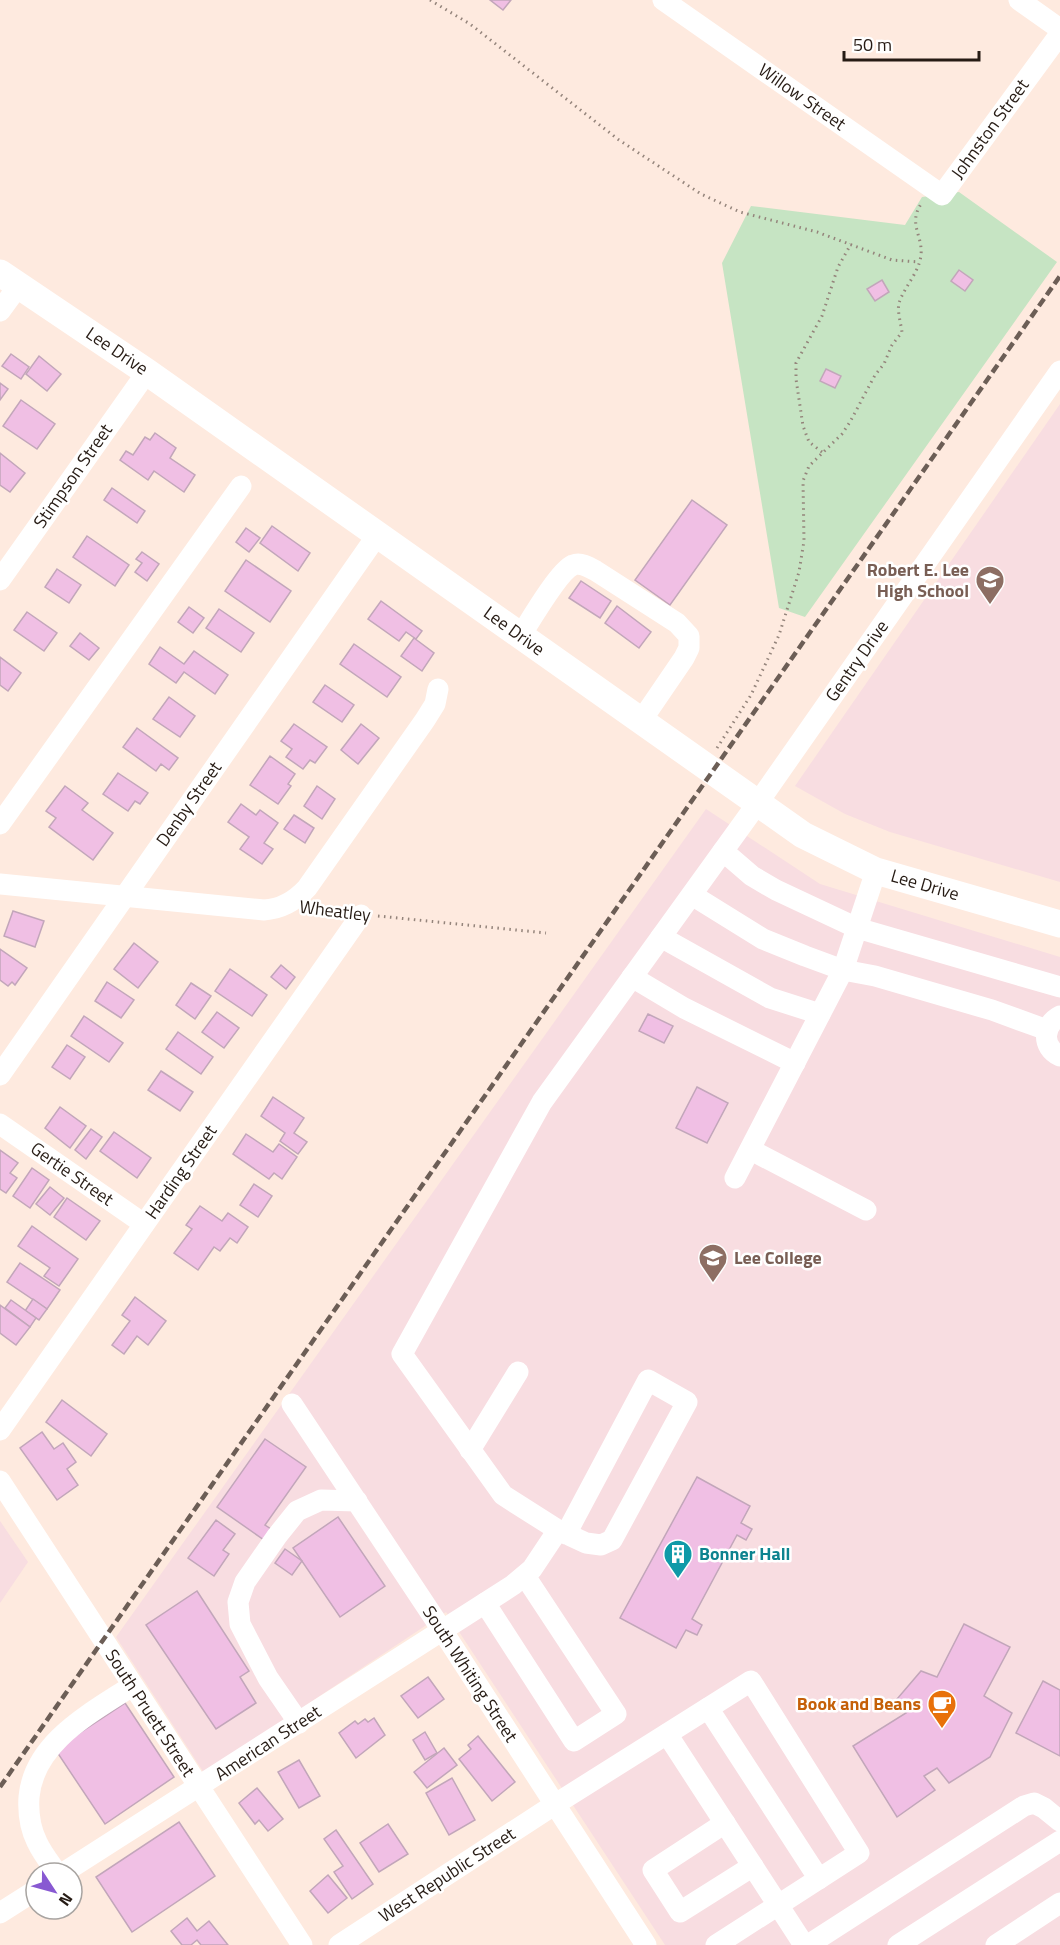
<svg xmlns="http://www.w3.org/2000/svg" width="1060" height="1945" font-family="'Titillium Web',sans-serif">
<rect width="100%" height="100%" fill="#feeadf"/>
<g fill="#f8dde1">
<polygon points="1060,404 1060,882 890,832 845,814 795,786"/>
<polygon points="706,809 820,884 1060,957 1060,1945 665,1945 446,1612 204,1773 116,1637"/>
<polygon points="0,1521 28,1562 0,1603"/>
</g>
<polygon fill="#c6e4c3" points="959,192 1057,262 805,617 779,608 722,263 751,206 905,225 922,197"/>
<g fill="#f0bfe4" stroke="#c2a6ba" stroke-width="1.5">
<polygon points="490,0 511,0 503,10"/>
<polygon points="959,270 973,280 965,291 951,281"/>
<polygon points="882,280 889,292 875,301 867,289"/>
<polygon points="11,354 29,367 21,379 2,366"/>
<polygon points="39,356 61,374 47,391 26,374"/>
<polygon points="826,369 841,376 835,388 820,381"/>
<polygon points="0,383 8,389 0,400"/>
<polygon points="21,400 55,424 37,449 3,426"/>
<polygon points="155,433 176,448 170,458 195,475 184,492 154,471 148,480 120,460 126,451 133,455 145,437 150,440"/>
<polygon points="0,453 25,473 10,492 0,485"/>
<polygon points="112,488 145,511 137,523 104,500"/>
<polygon points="692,500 727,525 670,605 635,580"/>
<polygon points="272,526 310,553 298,571 260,543"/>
<polygon points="246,528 260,538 249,552 236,542"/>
<polygon points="87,536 129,565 115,586 73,557"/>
<polygon points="142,552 159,564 147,581 135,572 142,563 136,559"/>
<polygon points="246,560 291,591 270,622 225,591"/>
<polygon points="57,569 81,585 69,603 45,587"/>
<polygon points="581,581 611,601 600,618 569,598"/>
<polygon points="381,601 422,631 416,639 406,632 399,641 368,619"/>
<polygon points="617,606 651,632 639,648 605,623"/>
<polygon points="189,607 204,618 193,633 178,622"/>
<polygon points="219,609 254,633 241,652 206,628"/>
<polygon points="27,612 57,633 44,651 14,630"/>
<polygon points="80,633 99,648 89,660 70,646"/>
<polygon points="414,638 434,653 422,671 401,656"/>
<polygon points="354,644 401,677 387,697 340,664"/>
<polygon points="160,647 184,664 194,651 228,675 215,694 184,672 176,683 149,664"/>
<polygon points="0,657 21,673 8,691 0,685"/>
<polygon points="325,685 354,705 342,722 313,702"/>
<polygon points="169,697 195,716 180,737 153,719"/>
<polygon points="294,724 327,747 315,763 310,760 303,769 286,757 292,749 281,741"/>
<polygon points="361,724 379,738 358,764 341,750"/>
<polygon points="137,728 178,758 169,770 161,764 156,771 123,747"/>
<polygon points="270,756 295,774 288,784 291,786 278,804 250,785"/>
<polygon points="118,773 148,793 140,804 135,801 128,811 103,794"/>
<polygon points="65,786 88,803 82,810 113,833 93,860 49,827 56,818 46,811"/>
<polygon points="317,786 335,799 322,819 304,806"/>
<polygon points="241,804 256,815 260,810 278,823 264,843 273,849 262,864 240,849 249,837 228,822"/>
<polygon points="294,815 314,828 305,843 284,829"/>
<polygon points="13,911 44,921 35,947 4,936"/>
<polygon points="134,943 158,962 138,988 114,969"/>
<polygon points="0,949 27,968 15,985 12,982 8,986 0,980"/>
<polygon points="281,965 295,977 286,989 271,977"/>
<polygon points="230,969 267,995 252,1016 215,991"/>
<polygon points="107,982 134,1000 121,1018 95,1001"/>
<polygon points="191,983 211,996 195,1019 176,1005"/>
<polygon points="217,1012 239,1028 224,1048 202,1032"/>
<polygon points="648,1014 673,1026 664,1043 639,1031"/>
<polygon points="84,1016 123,1043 109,1062 71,1036"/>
<polygon points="178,1032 213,1057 201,1074 166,1049"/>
<polygon points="67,1045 85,1057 70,1079 52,1067"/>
<polygon points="161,1071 193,1092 180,1111 148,1090"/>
<polygon points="697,1087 728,1103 707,1143 676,1128"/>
<polygon points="273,1097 304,1118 294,1133 307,1142 298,1154 280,1141 285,1133 261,1116"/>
<polygon points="60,1107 86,1126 70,1148 45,1128"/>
<polygon points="91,1129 102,1137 86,1159 75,1150"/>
<polygon points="114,1132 151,1158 137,1178 100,1151"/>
<polygon points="246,1134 273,1152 279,1144 297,1157 282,1179 274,1173 269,1179 233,1154"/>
<polygon points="0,1150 18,1163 10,1173 17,1178 6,1193 0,1189"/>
<polygon points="32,1168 49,1180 30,1208 13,1196"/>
<polygon points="254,1184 272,1196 258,1217 240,1205"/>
<polygon points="50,1187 64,1198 50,1215 36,1204"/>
<polygon points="67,1198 100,1221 86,1240 54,1217"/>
<polygon points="200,1206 222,1221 228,1213 248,1227 237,1243 230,1238 220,1251 214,1247 198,1270 174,1253 192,1229 186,1225"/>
<polygon points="32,1226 78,1259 59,1286 44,1276 50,1268 18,1246"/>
<polygon points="20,1263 60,1290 47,1309 7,1282"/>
<polygon points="135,1297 166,1321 148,1345 137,1336 124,1354 112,1345 130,1321 122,1315"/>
<polygon points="33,1299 47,1309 39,1320 25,1311"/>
<polygon points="11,1300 36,1318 30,1327 5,1308"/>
<polygon points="0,1305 30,1327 16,1345 0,1333"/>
<polygon points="62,1400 107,1434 91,1456 46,1422"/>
<polygon points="42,1432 54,1449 63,1443 76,1462 67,1469 78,1485 57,1500 20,1448"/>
<polygon points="265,1439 306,1467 265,1525 271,1529 264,1540 217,1507"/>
<polygon points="697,1477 750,1506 741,1523 752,1529 746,1540 737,1535 692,1619 702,1625 697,1635 686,1630 676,1648 620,1618"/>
<polygon points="338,1517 385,1586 340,1617 293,1548"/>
<polygon points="216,1520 235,1534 223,1550 229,1554 214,1576 188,1558"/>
<polygon points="285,1549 302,1561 292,1575 275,1563"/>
<polygon points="197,1591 249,1671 240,1677 256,1703 216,1729 146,1625"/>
<polygon points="964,1624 1010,1647 984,1696 1012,1713 990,1757 949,1783 937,1768 924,1776 935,1790 897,1817 853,1746 906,1713 897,1699 921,1671 937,1677"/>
<polygon points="428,1677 444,1699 418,1718 401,1696"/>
<polygon points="1043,1681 1060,1690 1060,1756 1016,1733"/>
<polygon points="125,1703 174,1777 105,1824 55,1749"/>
<polygon points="374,1718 385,1735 356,1758 339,1733 355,1721 358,1724 365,1719 368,1722"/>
<polygon points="425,1732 437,1753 425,1760 413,1740"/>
<polygon points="478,1736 515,1782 492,1801 459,1759 471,1749 468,1745"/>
<polygon points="444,1748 457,1765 427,1788 414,1772"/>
<polygon points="299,1760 320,1796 299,1808 278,1772"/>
<polygon points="452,1778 475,1820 449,1835 426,1793"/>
<polygon points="257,1788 283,1819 268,1831 259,1820 255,1824 239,1803"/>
<polygon points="179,1822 215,1876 132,1932 96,1877"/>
<polygon points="388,1824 408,1854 379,1872 360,1843"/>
<polygon points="336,1830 373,1884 352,1899 334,1872 343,1866 324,1839"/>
<polygon points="328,1875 347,1898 328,1913 310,1891"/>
<polygon points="187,1918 197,1931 209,1921 228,1945 201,1945 197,1940 191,1945 182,1945 171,1931"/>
</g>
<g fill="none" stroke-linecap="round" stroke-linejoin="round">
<g stroke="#94847b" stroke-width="3" stroke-dasharray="1.5 4.5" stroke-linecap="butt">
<polyline points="430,0 470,24 619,140 701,194 740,212 817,232 892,260 919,262"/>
<polyline points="822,452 809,442 803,426 796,379 796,363 822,316 838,267 851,244"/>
<path d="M717 748 751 695 779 635 799 572 804 541 803 481 809 466 842 434 850 422 875 375 884 364 892 345 902 332C901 324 897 311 899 303 904 287 919 273 921 255 923 236 908 224 921 204"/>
<polyline points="312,909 339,912"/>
<polyline points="378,916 546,933"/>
</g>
<g stroke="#fff" stroke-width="21">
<polyline points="663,0 942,195 1060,34"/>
<polyline points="1019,0 1060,29"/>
<polyline points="0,311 19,285"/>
<polyline points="0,580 147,372"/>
<path d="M521 635C530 621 559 571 573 565 581 562 589 567 596 571L677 623 689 636V648L684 658 641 721"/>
<polyline points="0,824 241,486"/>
<polyline points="723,851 752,876 776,890 857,928 1060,987"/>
<path d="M0 884 264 910C282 909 295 901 307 888L425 720 435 704 438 689"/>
<polyline points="692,895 763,939 805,956 843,970 875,976 992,1010 1047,1030"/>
<polyline points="661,937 770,998 820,1014"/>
<polyline points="632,977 684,1008 795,1063"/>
<path d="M1060 1016C1043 1025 1041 1047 1060 1056"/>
<polyline points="0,1075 378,534"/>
<polyline points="0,1124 144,1224"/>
<polyline points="751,1150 866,1210"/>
<polyline points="735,1178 843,970 876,871"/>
<polyline points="292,1404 442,1630 646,1945"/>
<polyline points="0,1430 361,915"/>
<polyline points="470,1450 518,1372"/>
<polyline points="0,1481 302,1945"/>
<polyline points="566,1534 648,1380 687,1402 612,1540 601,1545 586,1543 558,1530 503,1495 402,1354 542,1102 757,804 1060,371"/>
<polyline points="485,1603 574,1741 616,1714 525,1576"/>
<polyline points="708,1708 819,1879"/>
<polyline points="299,1723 268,1678 240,1624 238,1602 245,1582 277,1536 297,1511 321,1500 357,1501"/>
<polyline points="667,1734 804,1945"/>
<polyline points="725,1823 653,1870 680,1912 753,1866"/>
<path d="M57 1873C50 1863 42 1853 37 1842 30 1828 28 1812 29 1797 34 1742 91 1713 132 1686"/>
<polyline points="63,1873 513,1585 532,1569 558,1530"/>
<polyline points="0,1913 36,1890"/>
<polyline points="339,1945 554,1805 751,1681 859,1853 716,1945"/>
<polyline points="808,1945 1024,1806 1034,1803 1044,1808 1060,1821"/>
<polyline points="898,1945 1060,1841"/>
<polyline points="996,1945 1060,1903"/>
</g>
<polyline stroke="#fff" stroke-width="27" points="0,273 147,372 803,835 876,871 1060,924"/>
<polyline stroke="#6c5e56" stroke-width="4.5" stroke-dasharray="9 4.5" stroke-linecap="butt" points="0,1787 1060,276"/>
</g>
<defs>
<g id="school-pin" transform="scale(1.5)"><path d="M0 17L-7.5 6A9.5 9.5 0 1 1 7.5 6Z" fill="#8d6e63" stroke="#fff"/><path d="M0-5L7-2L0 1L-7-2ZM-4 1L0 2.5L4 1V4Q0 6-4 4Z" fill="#fff"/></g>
<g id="university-pin" transform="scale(1.5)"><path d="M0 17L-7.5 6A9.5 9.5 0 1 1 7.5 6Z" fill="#8d6e63" stroke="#fff"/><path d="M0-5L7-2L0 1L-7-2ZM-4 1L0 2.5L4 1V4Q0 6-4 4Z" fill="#fff"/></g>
<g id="building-pin" transform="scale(1.5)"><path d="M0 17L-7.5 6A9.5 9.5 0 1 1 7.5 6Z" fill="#0f9aa8" stroke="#fff"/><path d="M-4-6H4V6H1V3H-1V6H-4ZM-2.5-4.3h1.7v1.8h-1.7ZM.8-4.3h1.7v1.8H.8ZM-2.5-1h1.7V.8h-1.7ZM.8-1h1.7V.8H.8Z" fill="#fff"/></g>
<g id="cafe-pin" transform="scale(1.5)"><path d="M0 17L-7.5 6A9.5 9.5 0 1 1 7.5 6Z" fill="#e8710a" stroke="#fff"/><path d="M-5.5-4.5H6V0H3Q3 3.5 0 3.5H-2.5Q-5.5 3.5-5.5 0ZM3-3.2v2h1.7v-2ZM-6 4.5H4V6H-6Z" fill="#fff"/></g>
</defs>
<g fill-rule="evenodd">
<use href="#school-pin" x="990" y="580"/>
<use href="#university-pin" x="713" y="1258"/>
<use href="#building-pin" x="678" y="1554"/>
<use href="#cafe-pin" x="942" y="1704"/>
</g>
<g text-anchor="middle" stroke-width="5" stroke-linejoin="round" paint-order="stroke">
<g font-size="18" fill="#261b14" stroke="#fff">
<text transform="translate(802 97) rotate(35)" y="6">Willow Street</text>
<text transform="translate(990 129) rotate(-54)" y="6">Johnston Street</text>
<text transform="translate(117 351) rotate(34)" y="6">Lee Drive</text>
<text transform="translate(73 476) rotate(-55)" y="6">Stimpson Street</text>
<text transform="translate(514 631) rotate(36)" y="6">Lee Drive</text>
<text transform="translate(857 661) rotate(-55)" y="6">Gentry Drive</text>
<text transform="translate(189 804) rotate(-55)" y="6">Denby Street</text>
<text transform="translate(925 885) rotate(16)" y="6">Lee Drive</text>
<text transform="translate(335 911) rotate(7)" y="6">Wheatley</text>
<text transform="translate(181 1172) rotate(-55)" y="6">Harding Street</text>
<text transform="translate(72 1174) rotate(35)" y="6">Gertie Street</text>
<text transform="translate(470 1674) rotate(57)" y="6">South Whiting Street</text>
<text transform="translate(150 1713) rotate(57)" y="6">South Pruett Street</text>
<text transform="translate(268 1743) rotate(-33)" y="6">American Street</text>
<text transform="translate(447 1875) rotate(-33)" y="6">West Republic Street</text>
</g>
<g font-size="18" font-weight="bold" fill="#785e54" stroke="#fff" text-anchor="end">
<text x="969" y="576">Robert E. Lee<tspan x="969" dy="21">High School</tspan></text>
<text x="734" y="1264" text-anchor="start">Lee College</text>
</g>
<g font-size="18" font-weight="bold" fill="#0d838f" stroke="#fff" text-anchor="start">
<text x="699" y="1560">Bonner Hall</text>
</g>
<g font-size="18" font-weight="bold" fill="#c56008" stroke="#fff" text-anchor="end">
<text x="921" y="1710">Book and Beans</text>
</g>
</g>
<g transform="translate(54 1891) rotate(126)"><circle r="28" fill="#ffffff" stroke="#a8a4a1" stroke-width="1.5"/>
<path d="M0-4.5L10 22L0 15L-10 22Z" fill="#8859d2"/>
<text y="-9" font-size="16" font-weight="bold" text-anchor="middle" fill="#261b14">N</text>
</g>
<path d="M844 51v9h135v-9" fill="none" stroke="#261b14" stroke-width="3"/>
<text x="853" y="51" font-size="18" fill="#261b14" stroke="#ffffff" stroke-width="4.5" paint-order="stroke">50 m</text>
</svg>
